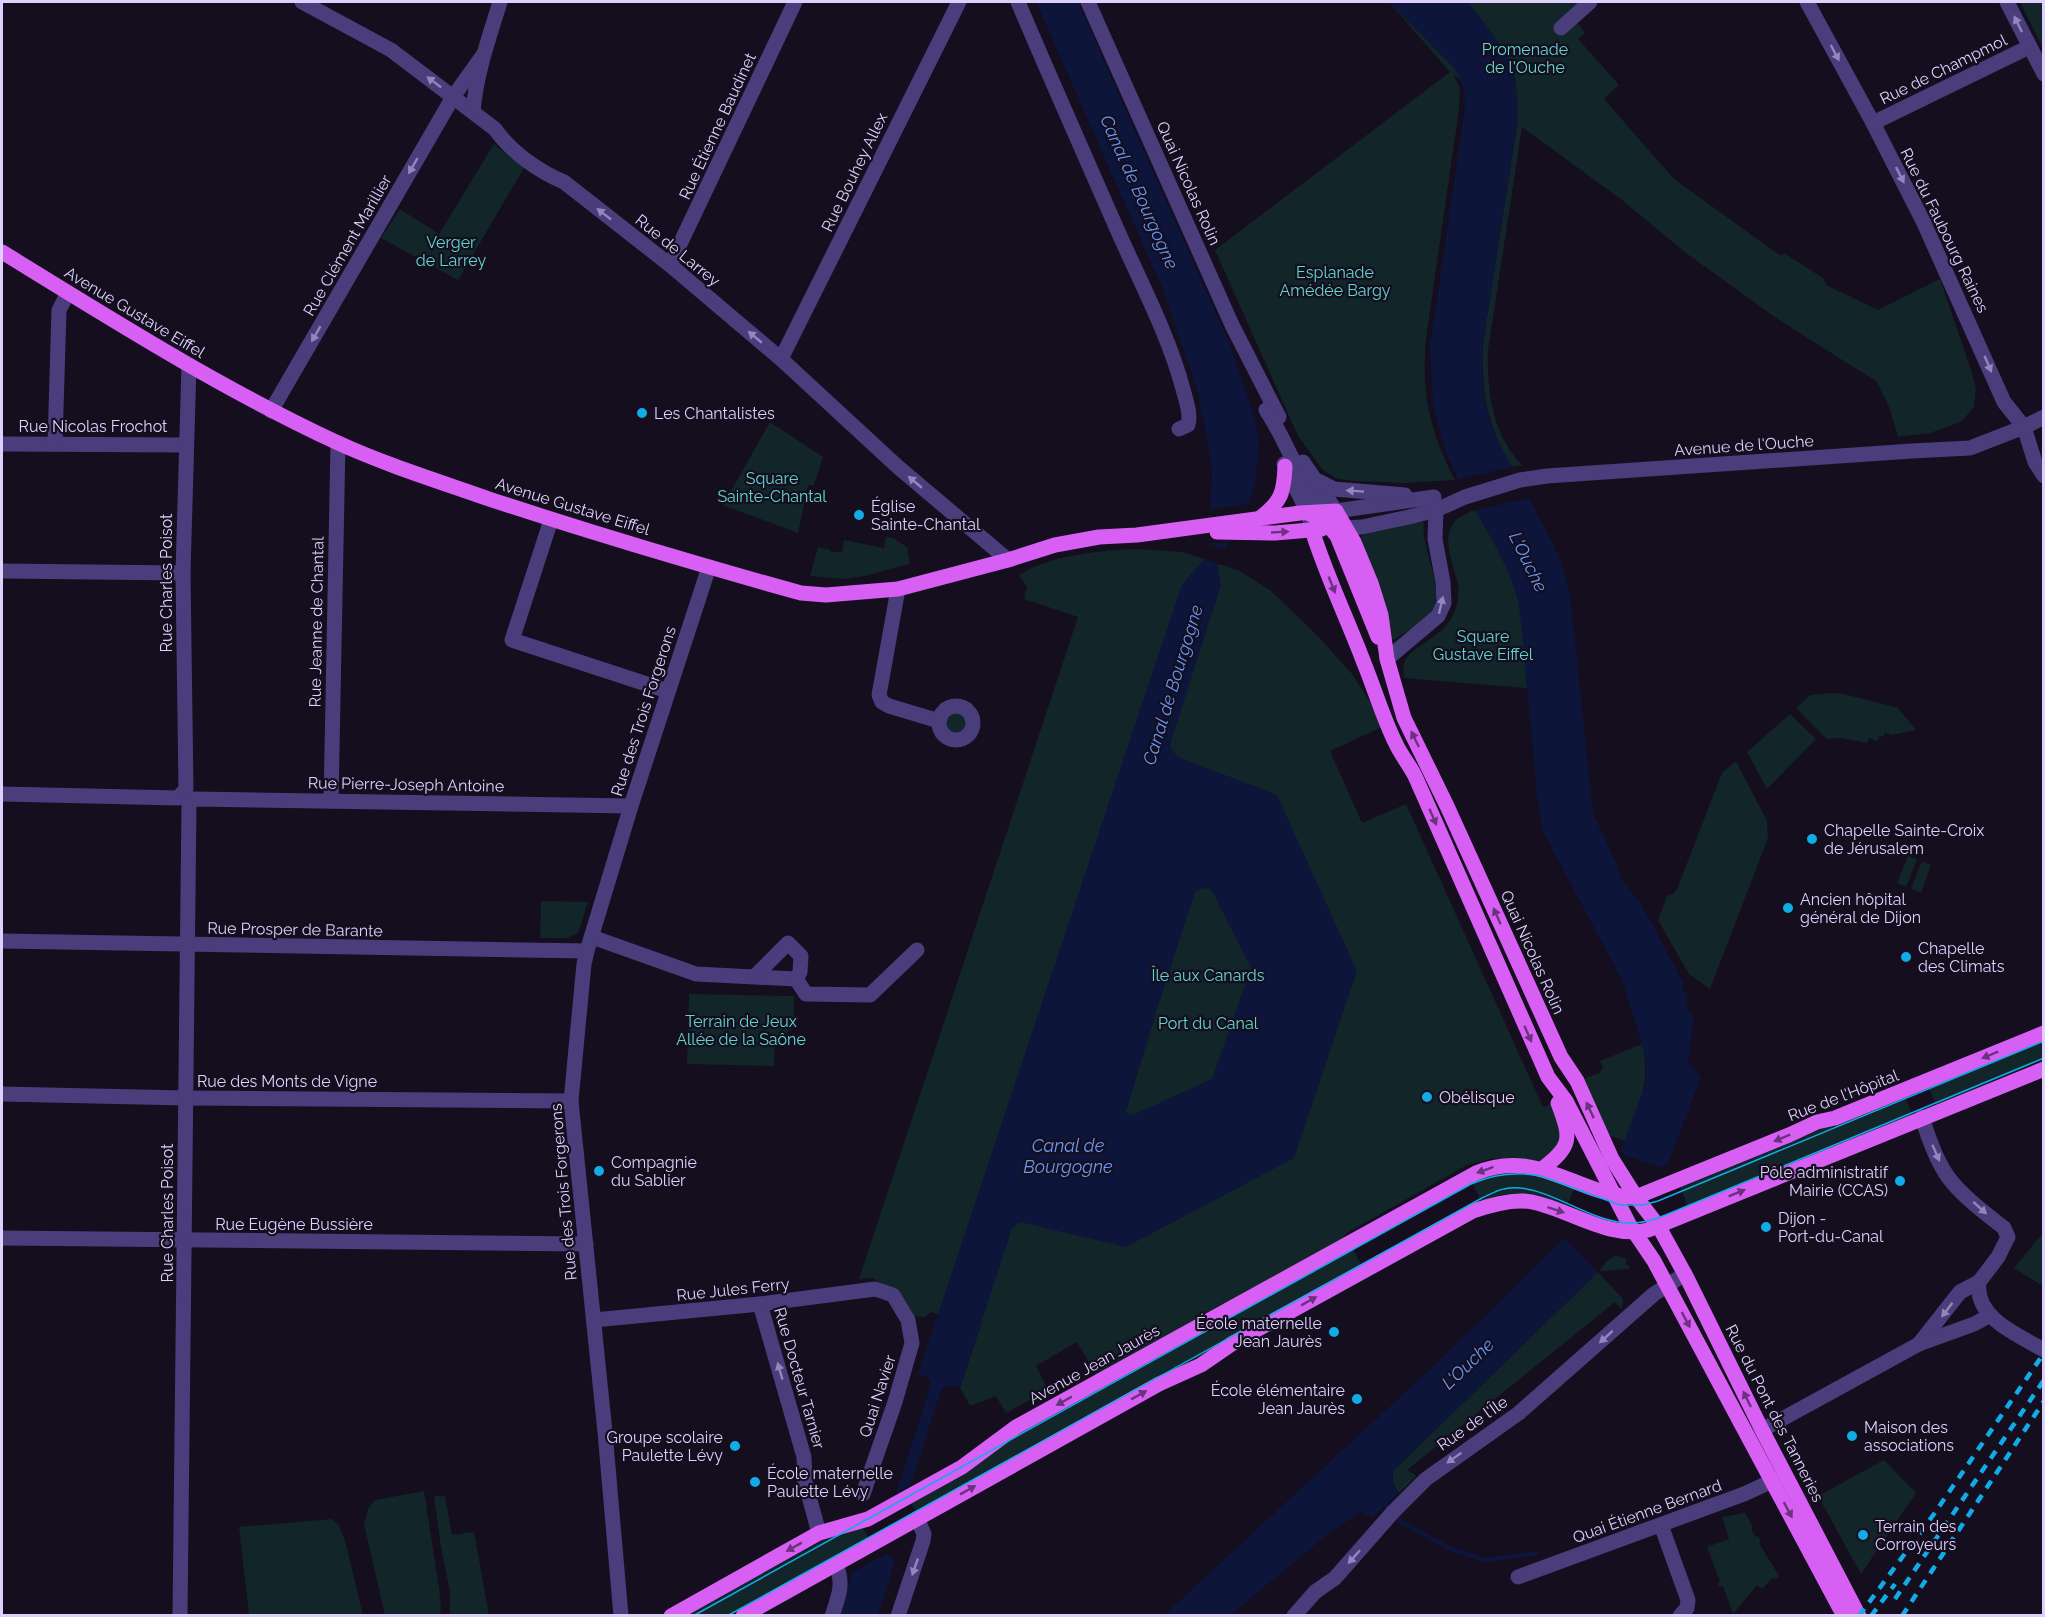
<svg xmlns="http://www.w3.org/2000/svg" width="2045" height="1617" font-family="Raleway,sans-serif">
<rect width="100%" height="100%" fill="#140e1f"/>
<g fill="#122529">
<path d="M1389 2H1589L1576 21 1585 33 1578 39 1619 85 1604 99 1674 179 1781 256 1784 253 1823 278 1826 285 1878 310 1940 279 1972 373 1976 389 1974 407 1961 422 1930 433 1898 437 1889 407 1877 382 1776 318 1686 253 1622 200 1522 127 1488 350C1487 391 1492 434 1522 465L1511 467C1487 422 1481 394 1483 343L1517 125 1453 74 1460 88 1459 109 1426 339C1421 394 1430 432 1455 480L1403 483 1354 481 1335 478 1322 469 1298 436 1215 250 1450 72Z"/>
<polygon points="2020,2 2043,2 2043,48"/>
<polygon points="494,144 524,168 458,280 381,238 400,209 439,234"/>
<polygon points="770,422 823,457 814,485 808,485 798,533 723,505"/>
<path d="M1475 509C1491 537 1508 565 1517 596 1525 625 1524 658 1527 688L1404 678C1396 643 1446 645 1456 607 1458 600 1459 592 1458 584 1454 565 1440 538 1455 521 1460 516 1468 513 1475 509Z"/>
<path d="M1420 521 1424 522C1420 551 1450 594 1428 616 1419 626 1404 632 1394 640L1390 638 1360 539 1366 531Z"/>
<polygon points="886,537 893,538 907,547 910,564 865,576 844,579 810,576 818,547 830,550 831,552 842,552 844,540 884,548"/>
<path d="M1138 549 1183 552 1238 570 1270 590 1319 637 1353 675 1370 702 1382 727 1330 751 1362 823 1406 804 1543 1107 1552 1103 1560 1125 1558 1147 1544 1160 1523 1162 1504 1161 1493 1158 1467 1165 1347 1233 1336 1245 1098 1378 1077 1342 1036 1366 1048 1390 1006 1413 996 1396 970 1406 960 1388 980 1327 931 1312 925 1317 914 1316 904 1301 873 1278 859 1279 1078 617 1024 599 1027 587 1019 575C1051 555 1100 550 1138 549Z"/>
<polygon points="1831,693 1844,694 1898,708 1916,730 1891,735 1885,732 1883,737 1879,736 1877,741 1870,738 1867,743 1841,738 1827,739 1796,708 1810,695"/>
<circle cx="957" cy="724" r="11"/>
<polygon points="1790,714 1816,739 1767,789 1747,752"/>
<polygon points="1736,761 1767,821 1768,838 1710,989 1689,974 1658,920 1667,896 1673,894 1677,889 1722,773"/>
<polygon points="1908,856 1917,859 1906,887 1897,883"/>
<polygon points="1922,861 1931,865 1921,893 1911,889"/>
<polygon points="541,901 588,902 578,933 568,938 540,938"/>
<polygon points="689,994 794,996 794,1028 775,1040 774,1066 687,1064"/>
<polygon points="2043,1037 2043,1060 1936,1105 1928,1085"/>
<path d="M1642 1044C1652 1083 1638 1105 1625 1141L1608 1135 1583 1079 1599 1073 1603 1068 1600 1061Z"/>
<polygon points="1904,1095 1913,1115 1688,1207 1680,1187"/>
<path d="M1525 1170 1575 1187 1566 1208C1538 1197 1511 1186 1482 1202L1471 1181 1483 1176Z"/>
<polygon points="2043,1233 2043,1286 2014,1268"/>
<polygon points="1352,1247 1362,1266 917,1514 910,1501 1007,1439"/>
<polygon points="1581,1251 1609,1260 1615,1255 1627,1259 1625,1264 1629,1266 1630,1269 1601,1271"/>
<path d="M1598 1272 1623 1299 1622 1309 1615 1302 1407 1470 1417 1476 1399 1493C1393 1485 1391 1480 1394 1470Z"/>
<polygon points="1884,1460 1916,1493 1861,1574 1818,1496"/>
<polygon points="424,1491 439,1588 441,1608 440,1615 385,1615 364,1524 368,1509 375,1500"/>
<polygon points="434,1496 445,1496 452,1535 474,1532 489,1615 450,1615 450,1592 441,1547"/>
<polygon points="1745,1513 1753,1527 1751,1529 1756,1537 1758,1536 1761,1541 1759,1543 1779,1576 1776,1579 1773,1577 1762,1589 1757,1585 1733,1614 1723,1586 1719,1587 1718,1583 1720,1582 1707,1547 1729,1539 1722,1517"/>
<polygon points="332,1519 339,1525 346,1544 363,1615 249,1615 239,1527"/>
<polygon points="862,1526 869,1539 731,1615 685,1616 832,1535"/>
</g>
<g fill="#0d153a" fill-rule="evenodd">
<path d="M1036 2H1078L1230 345 1255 418 1259 443 1255 484 1249 503 1217 565 1221 585 1171 741V749L1178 757 1277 795 1357 971 1294 1158 1126 1247 1020 1222 1012 1228 960 1388 949 1385 944 1387 940 1394 888 1553 895 1561 878 1615 839 1616 853 1571 875 1559 931 1384 928 1377 918 1374 1182 584 1205 559 1212 478 1211 459 1198 392 1163 290ZM1202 888 1210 889 1213 893 1251 968 1212 1079 1135 1114 1128 1115 1126 1112 1159 1003 1195 892Z"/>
<path d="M1389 2H1468C1485 25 1509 49 1515 78 1518 94 1517 109 1517 125L1483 343 1482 370 1485 401 1490 422 1498 441 1553 543 1563 569 1570 594 1593 813 1615 861 1623 882 1641 904 1683 982 1682 987 1687 995 1686 1008 1694 1017 1688 1062 1701 1077 1667 1166 1640 1220 1598 1272 1396 1468C1389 1477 1392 1485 1399 1493L1372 1518 1361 1512 1332 1531 1230 1615 1163 1616 1440 1360 1564 1238 1597 1199 1621 1149 1645 1086 1646 1066 1643 1048 1622 980 1542 830 1537 795 1522 631 1518 599 1512 581 1499 552 1458 479 1446 453 1433 406 1430 347 1465 107C1465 91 1462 80 1453 67Z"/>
</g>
<g fill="#140e1f">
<polygon points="1511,467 1528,498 1473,511 1455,480"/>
<polygon points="1251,504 1232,542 1206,543 1228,551 1220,565 1202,558 1206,510"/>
<polygon points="1621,1150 1624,1155 1659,1167 1667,1166 1640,1220 1598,1272 1564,1238 1597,1199"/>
<polygon points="913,1484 891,1551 855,1571 856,1566 872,1557 891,1495"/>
</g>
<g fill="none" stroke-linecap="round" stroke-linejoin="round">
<polyline stroke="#0d153a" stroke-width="4.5" points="1381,1501 1403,1523 1451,1549 1485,1560 1538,1553"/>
<g stroke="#4a3d7b" stroke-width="15">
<path d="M302 2 391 50 495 129C511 152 538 171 564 182L670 265 781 359 898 467 1008 560"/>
<path d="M1018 2C1049 75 1081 147 1113 220 1137 276 1167 330 1183 389 1186 401 1191 413 1188 425L1179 429"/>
<polyline points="1088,2 1232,325 1279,417"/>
<polyline points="1807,2 1873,123 1923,221 2004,402 2024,427 2035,462 2044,476"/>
<polyline points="2007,2 2044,74"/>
<polyline points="1561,28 1590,2"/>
<path d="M473 112C476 74 489 38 500 2"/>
<polyline points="1873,123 2029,47"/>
<polyline points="670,265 795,2"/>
<polyline points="781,359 959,2"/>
<path d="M1266 410C1295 453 1301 499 1346 528L1362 527 1409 517 1436 510 1465 497 1520 480 1547 476 1912 451 1970 448 2024 427 2044 417"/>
<polyline points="271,411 453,97 483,55"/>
<polyline points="2,444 185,445"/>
<polyline points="55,444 59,310 68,293"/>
<polyline points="1303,462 1336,511 1434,497"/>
<polyline points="1284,464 1308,513 1311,524"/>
<polyline points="1318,481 1334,489 1405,495"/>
<polyline points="551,520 512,640 668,691"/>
<polyline points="2,571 183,573"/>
<polyline points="898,589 879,695 882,702 889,706 939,721"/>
<polyline points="1387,659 1438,616 1444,603 1443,582 1435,539 1436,510"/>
<circle cx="956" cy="723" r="17"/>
<polyline points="2,794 178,798 186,789 183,573 189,365"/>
<polyline points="331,801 338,443"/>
<polyline points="592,937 696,974 796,979"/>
<polyline points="2,941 587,951"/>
<polyline points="755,976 788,943 801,956 800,972 796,979"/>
<polyline points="796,979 806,994 870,995 917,950"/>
<polyline points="2,1094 186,1098 571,1101"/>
<polyline points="2,1238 586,1244"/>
<path d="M1979 1282C1974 1318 2018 1335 2044 1350"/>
<polyline points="760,1304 804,1457 805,1482 819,1533"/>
<polyline points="594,1320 760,1304 875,1289 893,1295 908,1320 912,1343 895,1402 863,1494"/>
<path d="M1919 1344 1960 1292 1979 1282 1998 1257 2008 1237 2004 1228C1985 1213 1962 1196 1948 1177 1936 1160 1928 1137 1922 1117"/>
<polyline points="1762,1430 1919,1344 1974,1324 1989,1316"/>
<polyline points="1661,1525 1688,1600 1687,1608 1680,1616"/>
<polyline points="1518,1577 1744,1494 1783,1476"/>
<polyline points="180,1616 189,803 195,799 631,806"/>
<polyline points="621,1616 605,1432 571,1101 584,964 587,951 631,806 709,567"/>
<path d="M832 1616C839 1595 844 1585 836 1564"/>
<polyline points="898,1616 923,1541 924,1534 917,1518"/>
<polyline points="1294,1616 1315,1592 1335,1578 1393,1512 1426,1479 1519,1413 1654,1294 1685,1274"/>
</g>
<g stroke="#d75ff3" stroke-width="15">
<path d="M2 252C111 319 220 388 336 442 386 465 438 481 489 499 592 533 696 564 801 593L826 595 898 589 1008 560 1055 545 1099 537 1137 535 1300 513 1336 511 1354 542 1371 583 1381 615 1387 659 1404 718 1447 806 1561 1057 1577 1081 1612 1159 1636 1197 1659 1227 1687 1278 1762 1430 1859 1616"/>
<polyline points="1308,513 1326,523 1337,536 1378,637"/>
<path d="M1260 518C1282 501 1284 492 1285 466"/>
<path d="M1312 530C1326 575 1347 618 1364 663 1375 690 1383 718 1396 744 1401 755 1409 764 1415 776L1548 1077 1566 1101 1629 1224 1654 1261 1844 1616"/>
<polyline points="1217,532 1275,533 1322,529"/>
<path d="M1542 1169C1573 1145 1571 1138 1558 1103"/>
<path d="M671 1616 819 1533 868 1519 962 1467 1016 1427 1476 1173C1539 1147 1577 1196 1636 1197L1789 1135 1817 1122 1835 1118 2044 1033"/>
<path d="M743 1616 1159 1384 1201 1365 1233 1343 1473 1211C1490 1205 1513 1198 1532 1202 1571 1210 1607 1239 1648 1230L2044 1069"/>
</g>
<g stroke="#11abe7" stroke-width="1.5">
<path d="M693 1616 1471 1184C1494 1174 1516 1171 1541 1176L1620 1205H1643L1658 1201 2044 1041"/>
<path d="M727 1616 1482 1198C1489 1195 1497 1190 1504 1189 1543 1180 1591 1225 1632 1223 1649 1223 1665 1215 1680 1209L2044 1058"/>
</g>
<g stroke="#11abe7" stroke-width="4.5" stroke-dasharray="9 8" stroke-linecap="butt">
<polyline points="1895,1599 2044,1380"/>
<polyline points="1859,1616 1934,1514 2044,1353"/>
<polyline points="1871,1616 1895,1584"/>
<polyline points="1902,1616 2044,1401"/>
</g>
</g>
<defs><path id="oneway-solid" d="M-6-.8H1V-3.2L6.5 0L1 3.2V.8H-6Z" transform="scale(1.5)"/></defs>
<g fill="#9486bc">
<use href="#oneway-solid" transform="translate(2018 24) rotate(-116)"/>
<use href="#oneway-solid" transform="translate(1835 53) rotate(62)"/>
<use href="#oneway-solid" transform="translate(434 82) rotate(-143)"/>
<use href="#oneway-solid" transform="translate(413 166) rotate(120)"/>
<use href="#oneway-solid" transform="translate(1900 175) rotate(63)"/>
<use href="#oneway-solid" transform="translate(604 214) rotate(-142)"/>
<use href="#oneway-solid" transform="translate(316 334) rotate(120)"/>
<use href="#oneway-solid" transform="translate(755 337) rotate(-140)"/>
<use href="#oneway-solid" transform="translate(1988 364) rotate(67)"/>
<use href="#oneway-solid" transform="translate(915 482) rotate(-140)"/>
<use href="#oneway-solid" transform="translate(1355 491) rotate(-176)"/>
<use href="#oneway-solid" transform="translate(1441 605) rotate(-77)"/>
<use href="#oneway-solid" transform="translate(1936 1153) rotate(66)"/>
<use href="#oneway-solid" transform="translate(1980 1208) rotate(42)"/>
<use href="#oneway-solid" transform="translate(1947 1310) rotate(127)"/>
<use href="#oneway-solid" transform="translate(1606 1337) rotate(138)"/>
<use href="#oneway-solid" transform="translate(780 1371) rotate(-106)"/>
<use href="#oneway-solid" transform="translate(1454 1458) rotate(145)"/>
<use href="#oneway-solid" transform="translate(1354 1557) rotate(132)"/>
<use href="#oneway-solid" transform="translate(915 1567) rotate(109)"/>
</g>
<g fill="#6c327e">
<use href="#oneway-solid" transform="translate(1280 532) rotate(-3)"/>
<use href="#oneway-solid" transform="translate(1332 585) rotate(68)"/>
<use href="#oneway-solid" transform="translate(1415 739) rotate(-116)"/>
<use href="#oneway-solid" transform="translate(1433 817) rotate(66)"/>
<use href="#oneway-solid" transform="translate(1497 916) rotate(-114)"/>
<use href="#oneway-solid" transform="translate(1528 1034) rotate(66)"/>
<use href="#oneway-solid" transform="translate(1990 1055) rotate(157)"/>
<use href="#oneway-solid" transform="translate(1590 1110) rotate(-115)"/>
<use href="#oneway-solid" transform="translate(1782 1138) rotate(157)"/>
<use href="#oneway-solid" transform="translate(1485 1170) rotate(160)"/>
<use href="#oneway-solid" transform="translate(1737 1193) rotate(-22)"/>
<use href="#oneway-solid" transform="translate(1556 1210) rotate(18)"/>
<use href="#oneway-solid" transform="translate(1309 1301) rotate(-29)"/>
<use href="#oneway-solid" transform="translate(1686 1320) rotate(62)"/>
<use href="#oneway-solid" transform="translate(1139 1395) rotate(-29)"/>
<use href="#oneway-solid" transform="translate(1747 1399) rotate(-116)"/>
<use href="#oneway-solid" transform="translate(1064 1401) rotate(151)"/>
<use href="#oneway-solid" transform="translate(968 1490) rotate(-29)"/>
<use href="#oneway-solid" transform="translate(1788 1510) rotate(62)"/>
<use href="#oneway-solid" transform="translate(794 1547) rotate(151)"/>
</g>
<g fill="#11abe7" stroke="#140e1f" stroke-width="2">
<circle cx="642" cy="413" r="6"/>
<circle cx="859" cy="515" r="6"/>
<circle cx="1812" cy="839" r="6"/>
<circle cx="1788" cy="908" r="6"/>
<circle cx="1906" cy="957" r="6"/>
<circle cx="1427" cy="1097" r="6"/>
<circle cx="599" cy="1171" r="6"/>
<circle cx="1900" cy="1181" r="6"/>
<circle cx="1766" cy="1227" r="6"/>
<circle cx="1334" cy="1332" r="6"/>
<circle cx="1357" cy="1399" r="6"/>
<circle cx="1852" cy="1436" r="6"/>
<circle cx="735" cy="1446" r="6"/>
<circle cx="755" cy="1482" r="6"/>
<circle cx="1863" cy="1535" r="6"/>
</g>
<g text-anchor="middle" stroke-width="4.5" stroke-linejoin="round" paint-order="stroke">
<g font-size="16" fill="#62d6ce" stroke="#140e1f">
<text x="1525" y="55">Promenade<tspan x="1525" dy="18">de l'Ouche</tspan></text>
<text x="451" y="248">Verger<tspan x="451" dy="18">de Larrey</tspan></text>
<text x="1335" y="278">Esplanade<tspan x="1335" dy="18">Amédée Bargy</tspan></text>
<text x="772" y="484">Square<tspan x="772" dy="18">Sainte-Chantal</tspan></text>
<text x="1483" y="642">Square<tspan x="1483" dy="18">Gustave Eiffel</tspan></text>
<text x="1208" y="981">Île aux Canards</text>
<text x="741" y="1027">Terrain de Jeux<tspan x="741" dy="18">Allée de la Saône</tspan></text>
<text x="1208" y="1029">Port du Canal</text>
</g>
<g font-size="16" fill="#ddd0fc" stroke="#140e1f">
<text transform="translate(1943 69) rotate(-26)" y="6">Rue de Champmol</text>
<text transform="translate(717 126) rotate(-65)" y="6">Rue Étienne Baudinet</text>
<text transform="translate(854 172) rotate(-64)" y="6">Rue Bouhey Allex</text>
<text transform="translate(1189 183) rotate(66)" y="6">Quai Nicolas Rolin</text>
<text transform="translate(1945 230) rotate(64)" y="6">Rue du Faubourg Raines</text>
<text transform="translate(347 245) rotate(-60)" y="6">Rue Clément Marillier</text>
<text transform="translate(678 250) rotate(39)" y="6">Rue de Larrey</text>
<text transform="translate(135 312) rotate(31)" y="6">Avenue Gustave Eiffel</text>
<text x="93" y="432">Rue Nicolas Frochot</text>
<text transform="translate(1744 445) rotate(-4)" y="6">Avenue de l'Ouche</text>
<text transform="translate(573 506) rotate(17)" y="6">Avenue Gustave Eiffel</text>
<text transform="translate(166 583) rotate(-90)" y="6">Rue Charles Poisot</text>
<text transform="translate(316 622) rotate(-89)" y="6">Rue Jeanne de Chantal</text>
<text transform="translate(643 711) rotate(-72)" y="6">Rue des Trois Forgerons</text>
<text transform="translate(406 784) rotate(1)" y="6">Rue Pierre-Joseph Antoine</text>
<text transform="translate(295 929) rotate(1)" y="6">Rue Prosper de Barante</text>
<text transform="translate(1533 952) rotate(66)" y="6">Quai Nicolas Rolin</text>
<text x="287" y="1087">Rue des Monts de Vigne</text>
<text transform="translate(1843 1095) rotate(-21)" y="6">Rue de l'Hôpital</text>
<text transform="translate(563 1192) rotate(-95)" y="6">Rue des Trois Forgerons</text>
<text transform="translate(167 1213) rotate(-90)" y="6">Rue Charles Poisot</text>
<text x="294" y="1230">Rue Eugène Bussière</text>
<text transform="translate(733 1289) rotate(-6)" y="6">Rue Jules Ferry</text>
<text transform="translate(1094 1364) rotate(-29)" y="6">Avenue Jean Jaurès</text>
<text transform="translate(800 1378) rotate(74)" y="6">Rue Docteur Tarnier</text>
<text transform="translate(877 1396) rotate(-72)" y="6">Quai Navier</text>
<text transform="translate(1775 1413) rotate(63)" y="6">Rue du Pont des Tanneries</text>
<text transform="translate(1472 1423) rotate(-35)" y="6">Rue de l'Île</text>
<text transform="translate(1647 1511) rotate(-20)" y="6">Quai Étienne Bernard</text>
</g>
<g font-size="16" fill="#ddd0fc" stroke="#140e1f" text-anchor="start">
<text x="654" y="419">Les Chantalistes</text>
<text x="871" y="512">Église<tspan x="871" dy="18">Sainte-Chantal</tspan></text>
<text x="1824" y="836">Chapelle Sainte-Croix<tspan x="1824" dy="18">de Jérusalem</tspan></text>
<text x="1800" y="905">Ancien hôpital<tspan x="1800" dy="18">général de Dijon</tspan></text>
<text x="1918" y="954">Chapelle<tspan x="1918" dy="18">des Climats</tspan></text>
<text x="1439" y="1103">Obélisque</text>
<text x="611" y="1168">Compagnie<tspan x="611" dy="18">du Sablier</tspan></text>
<text x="1888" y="1178" text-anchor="end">Pôle administratif<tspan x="1888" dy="18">Mairie (CCAS)</tspan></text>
<text x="1778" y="1224">Dijon -<tspan x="1778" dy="18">Port-du-Canal</tspan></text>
<text x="1322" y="1329" text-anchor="end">École maternelle<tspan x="1322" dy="18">Jean Jaurès</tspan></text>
<text x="1345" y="1396" text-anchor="end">École élémentaire<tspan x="1345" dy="18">Jean Jaurès</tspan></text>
<text x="1864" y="1433">Maison des<tspan x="1864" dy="18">associations</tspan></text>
<text x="723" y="1443" text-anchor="end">Groupe scolaire<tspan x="723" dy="18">Paulette Lévy</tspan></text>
<text x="767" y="1479">École maternelle<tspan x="767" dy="18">Paulette Lévy</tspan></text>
<text x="1875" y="1532">Terrain des<tspan x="1875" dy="18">Corroyeurs</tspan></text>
</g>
<g font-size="18" font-style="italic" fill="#6698f4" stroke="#140e1f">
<text transform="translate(1139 192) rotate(66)" y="6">Canal de Bourgogne</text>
<text transform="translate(1528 562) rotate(64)" y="6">L'Ouche</text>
<text transform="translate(1173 685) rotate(-73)" y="6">Canal de Bourgogne</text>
<text x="1068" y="1152">Canal de<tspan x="1068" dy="21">Bourgogne</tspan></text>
<text transform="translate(1468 1364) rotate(-44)" y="6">L'Ouche</text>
</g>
</g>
<rect width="2045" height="1617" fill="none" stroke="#ddd0fc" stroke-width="6"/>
</svg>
